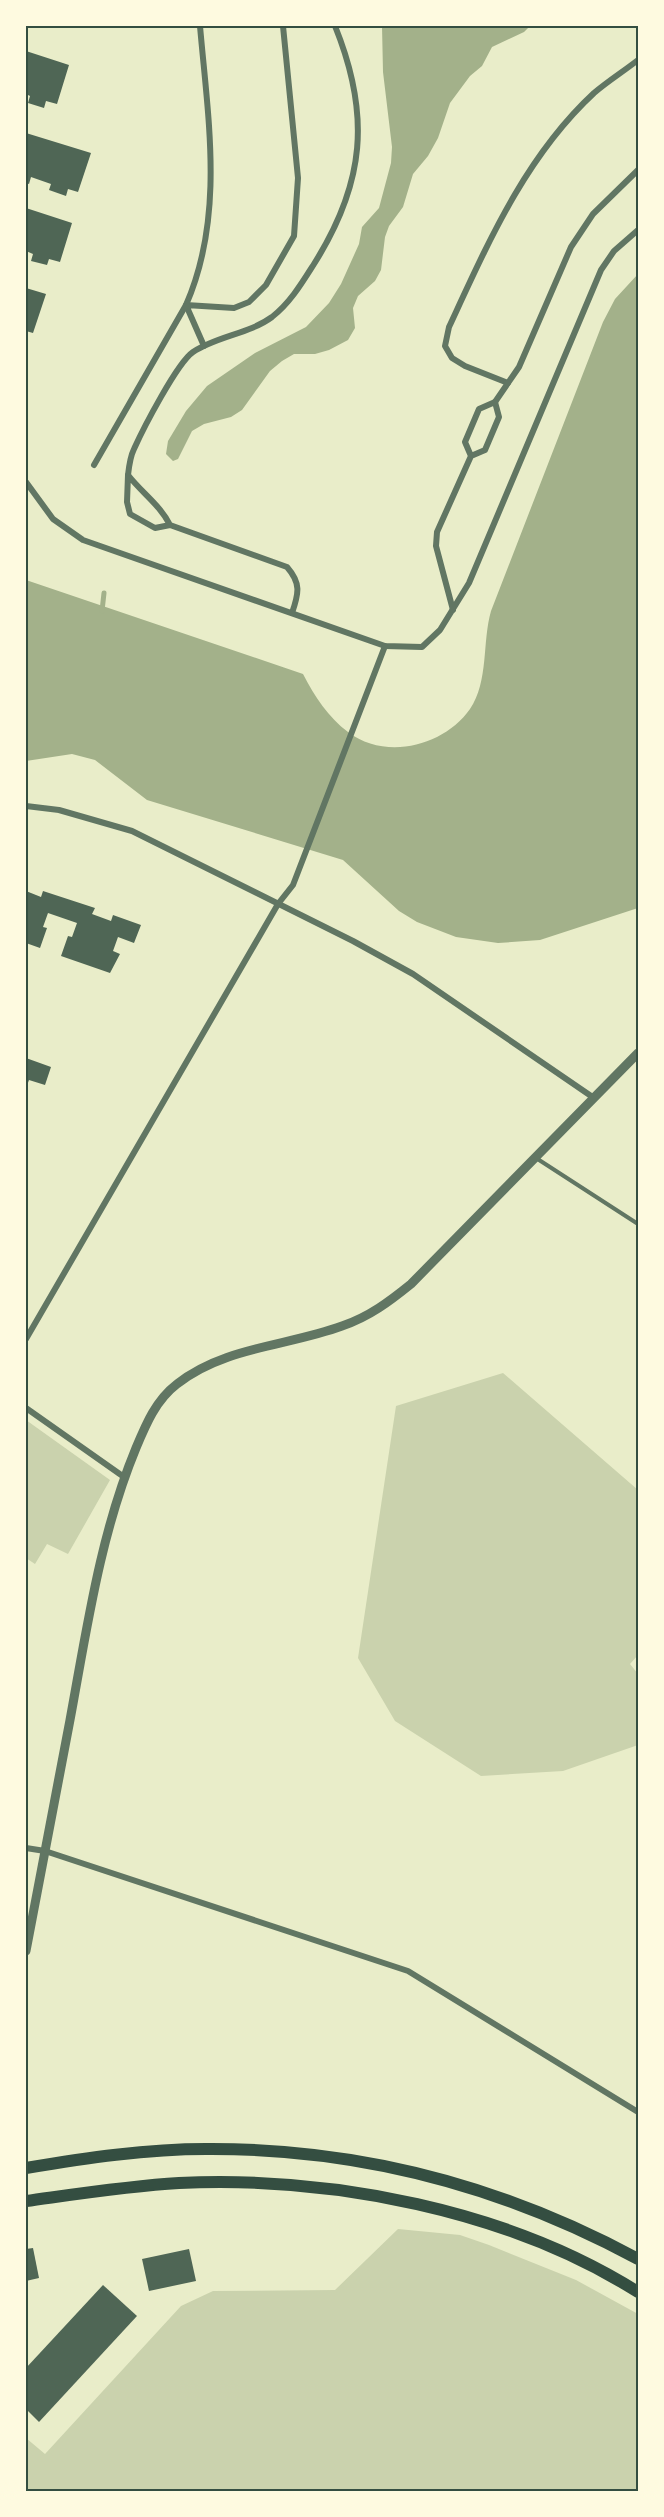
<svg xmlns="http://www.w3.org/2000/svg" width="664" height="2517" font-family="'PT Sans',sans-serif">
<rect width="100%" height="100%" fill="#e9edc9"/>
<g fill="#cad2ad">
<polygon points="503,1373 638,1490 638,1655 630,1664 638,1674 638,1745 563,1771 481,1776 395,1721 358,1658 396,1406"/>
<polygon points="26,1420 110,1480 68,1554 47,1544 35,1564 26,1558"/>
<polygon points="398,2229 460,2235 489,2245 576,2280 638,2314 638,2491 26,2491 26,2438 45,2454 181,2306 213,2291 335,2290"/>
</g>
<g fill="#a3b18a">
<polygon points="382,26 530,26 524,32 492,47 482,66 470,76 450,103 438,138 428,156 413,174 403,207 389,226 385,237 381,270 375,281 358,296 353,308 355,328 348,340 329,350 315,354 294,354 282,361 270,371 242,410 231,417 204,424 192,431 178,459 173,461 166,454 168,441 186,411 207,386 255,353 306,327 329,303 341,284 359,244 362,227 379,208 391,163 392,147 383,72"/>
<path d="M638 274V908L540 940 498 943 456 937 417 922 399 911 343 860 147 800 95 760 72 754 26 761V580L303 674C315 697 328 717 348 732 386 761 444 746 470 709 489 681 482 642 491 611L603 322 615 299Z"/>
</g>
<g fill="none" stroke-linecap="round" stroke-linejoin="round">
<polyline stroke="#a3b18a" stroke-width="5" points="102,611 104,593"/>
</g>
<g fill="#4f6655">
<polygon points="26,51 69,65 57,104 46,101 44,108 28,103 30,96 26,94"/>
<polygon points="26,133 91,153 78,192 68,189 66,196 49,190 51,184 31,177 29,184 26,183"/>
<polygon points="26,208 72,223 60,262 49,259 47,265 31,261 33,254 26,251"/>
<polygon points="26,288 46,294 33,333 26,331"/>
<polygon points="26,891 41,897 43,891 95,908 92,914 111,921 113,915 141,925 134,943 118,937 113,951 120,954 110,973 61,956 68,936 72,937 77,923 48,913 43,927 47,928 40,948 26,943"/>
<polygon points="26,1058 51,1067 45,1085 29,1080 26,1088"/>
<polygon points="33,2248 39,2278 26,2281 26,2249"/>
<polygon points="189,2249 196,2281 149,2291 142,2259"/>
<polygon points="103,2285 137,2316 39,2422 26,2409 26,2368"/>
</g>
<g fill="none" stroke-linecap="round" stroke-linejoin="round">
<polyline stroke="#617663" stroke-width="4" points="536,1158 638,1224"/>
<g stroke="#617663" stroke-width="6">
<polyline points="204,346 186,305 234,308 249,302 266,285 294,236 298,178 283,26"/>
<path d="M508 383 465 366 452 358 445 346 449 327C488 243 525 157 594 93 608 81 624 71 638 60"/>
<polyline points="495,402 519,367 571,247 593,214 638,170"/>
<path d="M94 465 186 305C225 216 208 119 200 26"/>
<path d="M128 475C129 466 130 457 134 449 143 429 177 363 193 352 217 336 249 334 272 317 290 303 302 283 314 264 365 183 371 115 335 26"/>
<polyline points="26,482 53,519 83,540 385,646 422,647 440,630 469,583 601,270 614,251 638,230"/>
<path d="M170 525C160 505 142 493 128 475L127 502 130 514 155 528 170 525 287 567C301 583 299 593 292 613"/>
<polyline points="453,610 436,546 437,532 471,456 485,450 499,417 495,402 479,409 465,442 471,456"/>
<polyline points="26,806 59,810 132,831 353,941 413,974 594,1098"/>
<polyline points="26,1339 278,904 293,885 385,646"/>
<polyline points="26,1408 124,1477"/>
<polyline points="26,1848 45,1851 408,1971 638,2112"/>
</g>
<path stroke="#617663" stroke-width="9" d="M26 1951C40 1874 55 1797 70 1720 87 1628 100 1535 136 1448 146 1424 156 1400 177 1384 223 1347 288 1346 342 1326 369 1317 390 1301 411 1284L638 1053"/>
<g stroke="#344e41" stroke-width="12">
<path d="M26 2168C86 2158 146 2149 206 2149 359 2148 505 2187 638 2259"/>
<path d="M26 2201C77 2194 128 2186 179 2183 332 2176 508 2210 638 2292"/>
</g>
</g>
<rect width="664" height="2517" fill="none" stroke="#fefae0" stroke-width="54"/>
<rect x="27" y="27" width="610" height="2463" fill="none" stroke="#344e41" stroke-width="2"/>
</svg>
